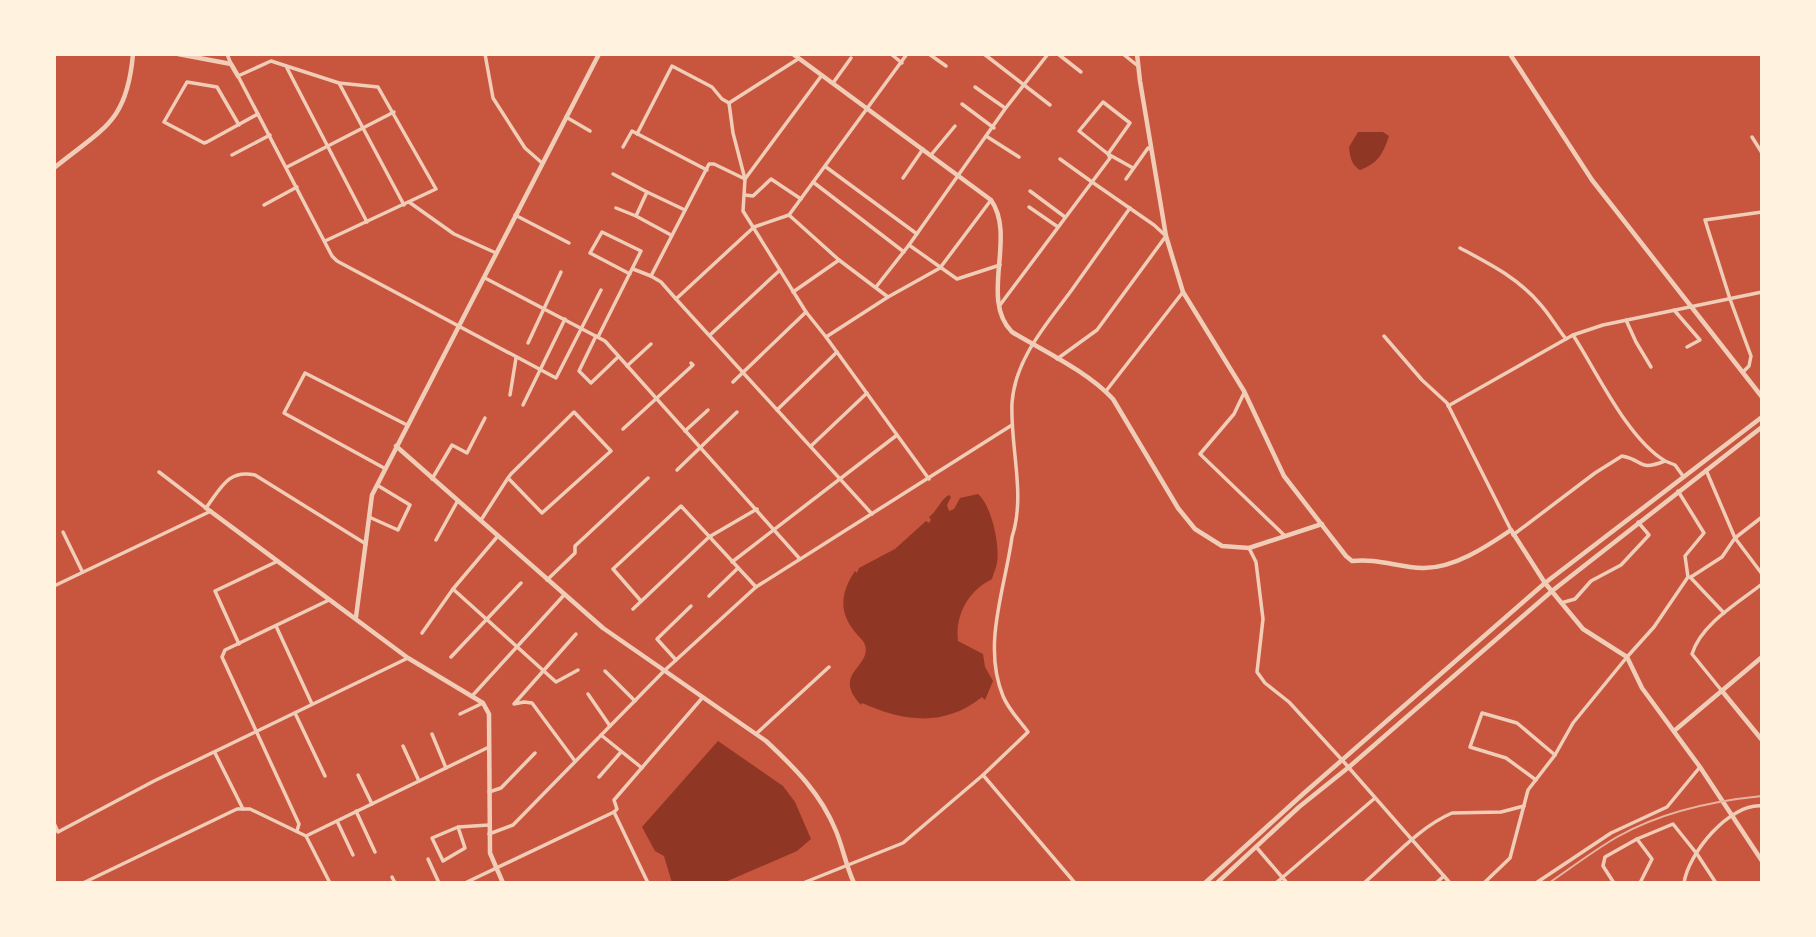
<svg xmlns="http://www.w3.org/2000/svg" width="1816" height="937" font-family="'IBM Plex Sans',sans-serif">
<rect width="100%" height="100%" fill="#c8553d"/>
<g fill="#8f3625">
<path d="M1358 132H1383L1389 136C1383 154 1378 163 1360 170 1351 165 1350 156 1349 147Z"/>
<path d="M978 494C992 506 1000 546 997 563 996 569 993 574 992 579 968 591 955 615 958 641L983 654 985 667 993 681 985 700 982 697C945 727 904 722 862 703L861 705C831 674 872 667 865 645 864 641 858 636 855 632 838 611 841 592 855 571L857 573 859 568 895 549 926 521 929 523 931 520 929 517C938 510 941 499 949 495L951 497 947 505 949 511 954 509 960 498Z"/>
<polygon points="718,741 783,786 795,802 811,839 797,851 723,883 672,883 664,856 655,851 642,827"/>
</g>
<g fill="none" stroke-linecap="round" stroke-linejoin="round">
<g stroke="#f1ccb7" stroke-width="3.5">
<polyline points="227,54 231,64"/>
<polyline points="485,54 493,98 525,148 542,163"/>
<polyline points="891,54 902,63"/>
<polyline points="929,54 946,66"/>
<polyline points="984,54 1050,105"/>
<polyline points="1058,54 1081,72"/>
<polyline points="1123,54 1138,66"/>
<polyline points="287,68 367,222"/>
<polyline points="339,83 404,205"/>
<polyline points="833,83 851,58"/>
<polyline points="975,87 1005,108"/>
<polyline points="729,103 733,133 745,179 743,211 806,312 826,337 929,479"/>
<polyline points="729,103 798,59"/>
<polyline points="962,104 994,128"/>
<polyline points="566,117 590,131"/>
<polyline points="239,125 217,87 187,82 164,122 204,143 207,142 258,114"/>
<polyline points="637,134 672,66 712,87 722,99 729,103"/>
<polyline points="986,136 1019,157"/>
<polyline points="1752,137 1762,153"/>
<polyline points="623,147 632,131 707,170"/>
<polyline points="232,155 270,135"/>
<polyline points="931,155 955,126"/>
<polyline points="1060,159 1092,182 1110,158 1108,154 1130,123 1103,102 1079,131 1108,154 1133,168"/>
<polyline points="287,167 394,112"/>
<polyline points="826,167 917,234"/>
<polyline points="613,174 647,192"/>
<polyline points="903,178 923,149"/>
<polyline points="745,179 822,75"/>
<polyline points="1126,179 1148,148 1151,149"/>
<polyline points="813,182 904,252"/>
<polyline points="1030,191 1065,217"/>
<polyline points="745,195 753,196 771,179 801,199"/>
<polyline points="409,202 454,234 496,253"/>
<polyline points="264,205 297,187"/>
<polyline points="1029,207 1058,227"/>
<polyline points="616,208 636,216"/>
<polyline points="515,215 569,243"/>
<polyline points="789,215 839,260 888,297"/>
<polyline points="671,235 636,216 647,192 685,210"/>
<polyline points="325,241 436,189 378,87 339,83 271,61 238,76 332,256 337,261 556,378 601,290"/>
<path d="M1460 248C1490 264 1518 278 1540 304 1550 315 1557 328 1566 339"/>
<polyline points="1000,265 957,279 909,245 1005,109 1048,54"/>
<polyline points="633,269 651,276"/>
<polyline points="485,278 605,341 800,559"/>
<polyline points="876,287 909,245"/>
<polyline points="793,292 839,260"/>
<polyline points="676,299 661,282 651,276 709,164 714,164 745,179"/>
<polyline points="1000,305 1092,182 1154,225 1166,236 1097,330 1057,359"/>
<polyline points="1674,310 1700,340 1687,347"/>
<polyline points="1626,320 1636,342 1651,367"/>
<polyline points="710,335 780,270"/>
<path d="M1573 335C1597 372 1627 438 1665 461"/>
<polyline points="596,336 579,371 591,383 618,357"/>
<polyline points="1384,336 1422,380 1447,403 1511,530"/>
<polyline points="598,337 641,251 602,232 590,253 630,274"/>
<polyline points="826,337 888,297 940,268 991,200"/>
<polyline points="528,343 561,272"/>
<polyline points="627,366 651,344"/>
<polyline points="1743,372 1749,366 1751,356 1730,299 1705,220 1762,212"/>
<polyline points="733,382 806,312"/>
<polyline points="1106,391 1183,292"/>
<polyline points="1244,393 1234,414 1200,454 1285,536"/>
<polyline points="510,395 516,358"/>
<polyline points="523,405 565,319"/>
<polyline points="1448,406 1573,335 1603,325 1762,292"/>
<polyline points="777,410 837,352"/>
<polyline points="623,429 693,365 691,363"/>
<polyline points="685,431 708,410"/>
<polyline points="811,446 867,393"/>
<polyline points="384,468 284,413 305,373 407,425"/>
<polyline points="677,470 737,412"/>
<polyline points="1706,470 1735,538 1762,574"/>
<path d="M159 472 206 508C221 488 228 469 255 475L366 544"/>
<polyline points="432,479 452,445 467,453 485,418"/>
<polyline points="872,514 676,299 754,227 789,215 907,54"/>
<polyline points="369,517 398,530 410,505 377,485"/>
<polyline points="481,520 508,478 511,474 574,412 611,451 542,513 508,478"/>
<polyline points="63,532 82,571"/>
<path d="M1513 535 1595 473 1622 456C1645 460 1637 472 1665 461L1675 465 1683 476"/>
<polyline points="436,540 457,502"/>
<polyline points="1249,548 1256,562 1263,619 1257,672 1265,683 1289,702 1343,761 1450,883"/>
<polyline points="732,562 897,435"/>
<polyline points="1690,577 1724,613"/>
<polyline points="1691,577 1722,557 1735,538 1762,517"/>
<polyline points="547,580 575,553 575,546 648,478"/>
<polyline points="54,586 211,511"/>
<polyline points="453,589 556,682 578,670"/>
<polyline points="709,596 738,568"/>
<polyline points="641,601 613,569 681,506 756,587"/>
<polyline points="1561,603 1575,599 1591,581 1621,565 1649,535 1638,522"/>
<polyline points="633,609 709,537 757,509"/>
<polyline points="276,626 312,704"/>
<polyline points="422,633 453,589 497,537"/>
<polyline points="239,644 215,591 278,561"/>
<polyline points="451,657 521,583"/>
<polyline points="676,660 657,639 691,606"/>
<polyline points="605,671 635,701"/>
<path d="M1722 691 1692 654C1701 624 1738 603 1762 584"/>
<polyline points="588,694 610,726"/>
<polyline points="473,695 565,594"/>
<polyline points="295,713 325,776"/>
<polyline points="460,714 483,703"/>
<polyline points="432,734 446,768"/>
<polyline points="756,734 829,667"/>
<polyline points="601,735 642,768"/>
<polyline points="403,746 419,781"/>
<polyline points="215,753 243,809"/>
<polyline points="575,761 532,703 524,702 514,704 576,634"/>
<polyline points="358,775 372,804"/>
<polyline points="983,775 1075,883"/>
<polyline points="599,777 621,752"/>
<polyline points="1536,780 1506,758 1470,747 1482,713 1517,723 1555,755"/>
<polyline points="489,792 501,788 535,753"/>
<polyline points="356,811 375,852"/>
<polyline points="337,821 353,855"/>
<polyline points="54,823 58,832 154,781 408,658"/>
<polyline points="458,827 465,848 443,861 432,838 458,827 489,825"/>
<polyline points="297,831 299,824 222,657 225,650 329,600"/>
<polyline points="489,834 513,825 664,671 756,587 1012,425"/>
<polyline points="306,836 330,883"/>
<polyline points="1637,839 1652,859 1640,883"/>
<polyline points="1257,848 1287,883"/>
<polyline points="428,859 439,883"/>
<polyline points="392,877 395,883"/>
<polyline points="83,883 237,809 250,809 306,836 489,747"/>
<polyline points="465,883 614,812"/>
<polyline points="648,883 614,812 617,809 614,800 703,697"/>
<path d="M803 883 903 843 983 775 1028 732C1020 721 1008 709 1003 696 982 645 1005 589 1012 537 1026 495 1010 447 1012 403 1015 359 1046 325 1071 291 1091 263 1110 236 1130 208"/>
<polyline points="1276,883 1375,798"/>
<path d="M1364 883C1391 860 1419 827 1452 813L1501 812 1524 806"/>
<polyline points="1436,883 1444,876"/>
<polyline points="1484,883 1510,858 1528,790 1555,755 1573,723 1627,657 1654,627 1688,577 1685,556 1704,533 1678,491"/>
<polyline points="1536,883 1611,833 1667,807 1700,767"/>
<polyline points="1614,883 1603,866 1605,857 1637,839 1673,824 1697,854 1716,883"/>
<path d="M1684 883C1688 854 1729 803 1762 806"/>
</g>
<g stroke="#f1ccb7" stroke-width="4.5">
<polyline points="178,54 231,64 238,76"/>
<path d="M793 54 991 200C1017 237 979 299 1012 332 1044 351 1088 372 1113 399L1178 508 1195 529 1222 546 1249 548 1322 524"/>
<path d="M1137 54 1140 81 1166 236 1183 292 1244 391 1284 476 1346 556 1352 561C1376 558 1398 567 1422 568 1453 569 1486 547 1511 530L1545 583 1583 629 1627 657 1642 688 1700 767 1762 861"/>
<polyline points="1510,54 1592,180 1762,397"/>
<path d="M54 168C103 128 127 123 133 54"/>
<path d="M396 446 603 628 766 741C795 768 821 794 836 831 843 848 846 866 854 883"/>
<polyline points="206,508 408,658 483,703 489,714 490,853 503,883"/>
<polyline points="356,617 372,495 599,54"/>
<polyline points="1722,691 1762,740"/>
<polyline points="1674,731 1762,657"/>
<polyline points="1205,883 1303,794 1545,583 1762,417"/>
<polyline points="1217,883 1299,807 1349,767 1552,591 1762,427"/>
</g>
<path stroke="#e9b49f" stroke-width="2" d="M1549 883C1571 868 1593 851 1617 837 1661 812 1712 801 1762 796"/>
</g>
<rect width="1816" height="937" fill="none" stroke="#fff3e0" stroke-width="112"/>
</svg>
